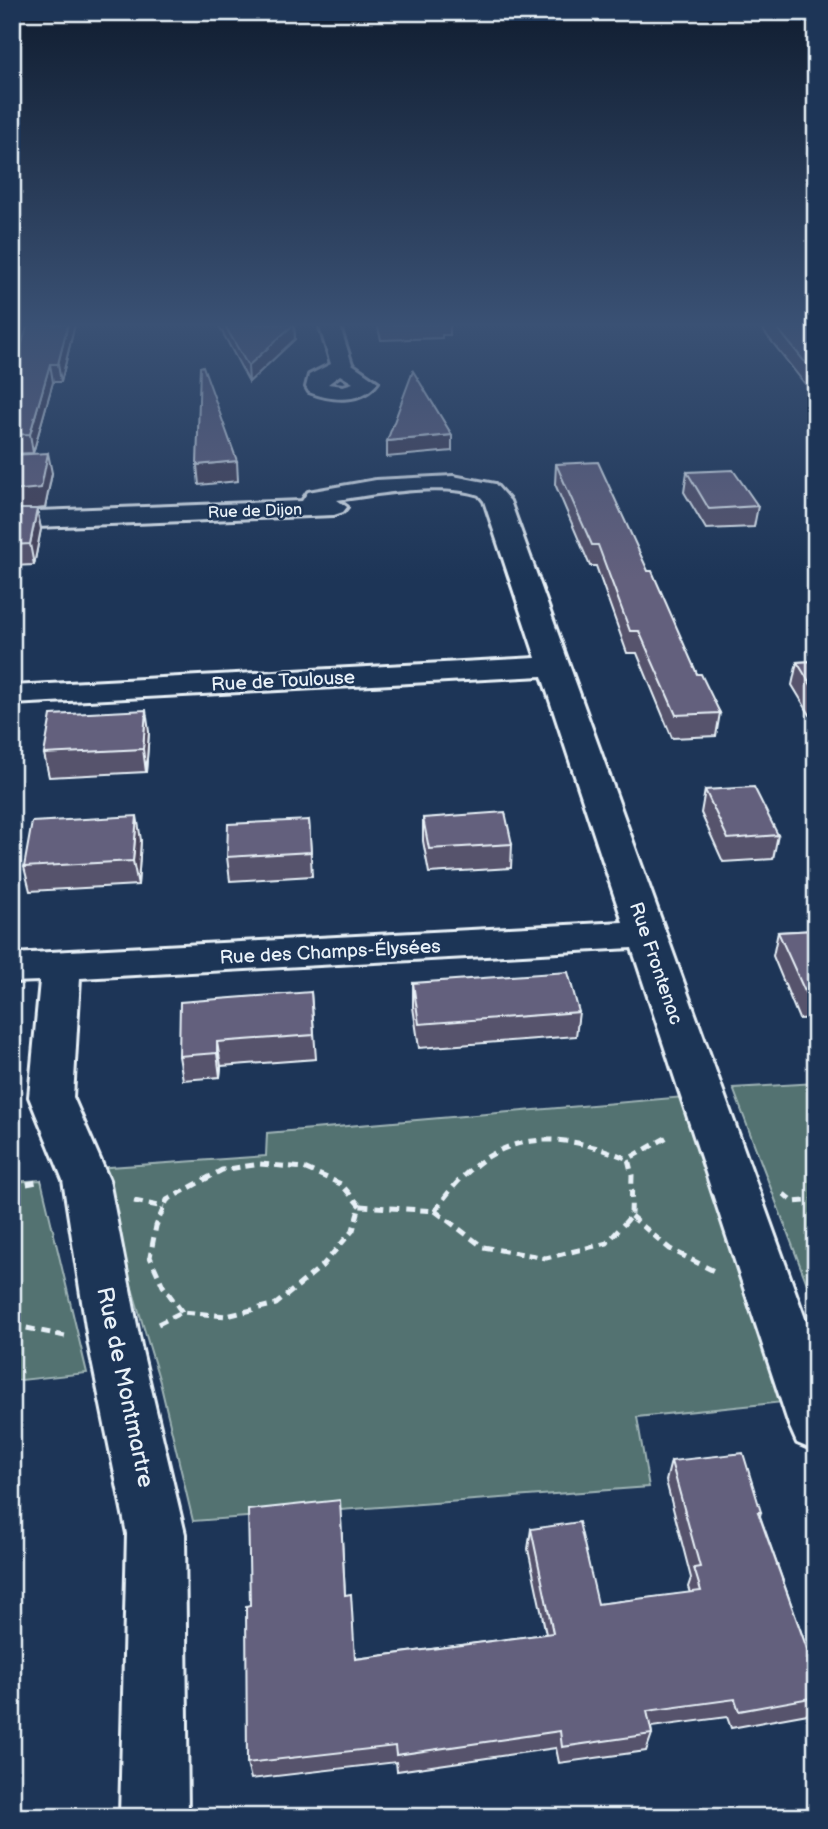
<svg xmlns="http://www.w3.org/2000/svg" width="828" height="1829" font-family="'Balsamiq Sans',sans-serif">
<rect width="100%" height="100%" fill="#1d3557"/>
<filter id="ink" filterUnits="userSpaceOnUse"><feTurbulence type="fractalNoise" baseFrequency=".0143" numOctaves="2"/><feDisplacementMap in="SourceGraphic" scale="14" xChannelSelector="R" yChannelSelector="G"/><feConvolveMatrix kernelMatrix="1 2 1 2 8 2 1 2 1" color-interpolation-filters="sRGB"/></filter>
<g filter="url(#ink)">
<g fill="#527271" stroke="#9db2b4" stroke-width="2">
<polygon points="816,1083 816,1305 815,1305 733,1088"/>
<polygon points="684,1097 784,1402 637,1417 649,1487 193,1521 160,1382 96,1168 266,1156 267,1133"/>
<polygon points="41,1180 87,1373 12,1381 12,1182"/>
</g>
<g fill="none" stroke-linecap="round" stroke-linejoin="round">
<g stroke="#e8f1f8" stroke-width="6">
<g id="minor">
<path d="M319 324H339L352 364 378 382C362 404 332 401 309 392L306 387 309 375 331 364ZM340 375 353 383 343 386 328 384Z"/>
<path d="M453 476 495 484 510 501 816 1349V1451L797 1443 789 1425 632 948 80 978 73 1097 109 1180 141 1346 185 1534 188 1817H120L127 1534 89 1346 63 1180 29 1097 40 981 12 982V954L623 922 542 676 12 704V686L536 658 484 501 479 495C442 482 376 494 337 500L347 507 343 512 334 515 12 528V512L302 501 308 492 376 480Z"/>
</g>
</g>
<g stroke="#e8f1f8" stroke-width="5" stroke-dasharray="9 6" stroke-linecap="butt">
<polyline points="12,1187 42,1181"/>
<polyline points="784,1194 793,1202 816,1200"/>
<polyline points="134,1201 164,1207"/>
<path d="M435 1211C486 1135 545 1124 628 1159"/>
<polyline points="631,1216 670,1249 716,1272"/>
<polyline points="182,1312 163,1286 150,1257 156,1226 167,1200 222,1170 260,1164 304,1168 341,1184 360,1206"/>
<polyline points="158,1324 182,1312 227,1316 276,1304 322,1266 353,1230 360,1206 435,1211 483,1247 546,1258 607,1243 631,1216 632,1175 628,1159 671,1135"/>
<polyline points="12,1325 65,1336"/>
</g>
<use href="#minor" fill="#1d3557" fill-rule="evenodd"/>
</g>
<g fill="#56536c" stroke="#e8f1f8" stroke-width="2">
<polygon points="75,324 61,382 53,382 33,453 12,454 12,375"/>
<polygon points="218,324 294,324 295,339 249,382"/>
<polygon points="377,324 450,324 450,335 442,335 442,338 381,340"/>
<polygon points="758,324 816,324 816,384 805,384"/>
<polygon points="12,455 52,473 45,508 37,509 41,529 34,565 12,566"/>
<polygon points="556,464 648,571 697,674 720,713 716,736 672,738 637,653 627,653 596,566 590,566 555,484"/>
<polygon points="687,472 758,506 754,527 706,529 684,492"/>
<polygon points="816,661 816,725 792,685 797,662"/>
<polygon points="149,732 146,772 49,777 44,754"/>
<polygon points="705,790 778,835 773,859 723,862 701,813"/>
<polygon points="423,818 512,844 511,868 429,873 423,841"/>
<polygon points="309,820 312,876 230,881 227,857"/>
<polygon points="141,840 138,885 30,891 24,867"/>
<polygon points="816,930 816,1018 799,1019 773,956 778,932"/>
<polygon points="413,983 579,1012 576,1036 419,1048 413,1007"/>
<polygon points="311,992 316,1059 221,1066 220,1077 183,1080 179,1056"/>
<polygon points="671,1461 761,1512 760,1516 816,1674 816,1709 813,1713 731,1728 727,1717 651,1727 652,1734 646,1751 559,1763 556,1748 397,1771 396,1762 251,1779 247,1763 250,1605 341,1519 345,1595 356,1659 546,1634 528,1549 531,1529 598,1604 690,1593 688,1587 691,1578 666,1481"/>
</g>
<g fill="#464358" stroke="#e8f1f8" stroke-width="2">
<polygon points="68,324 75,324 61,382 58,364"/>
<polygon points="294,324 295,339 249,382 248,366"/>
<polygon points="50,364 53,382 33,453 30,434"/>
<polygon points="452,435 452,451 387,457 387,441"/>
<polygon points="48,453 52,473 45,508 12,512 12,491"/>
<polygon points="237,461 238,481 199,485 197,465"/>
<polygon points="37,509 41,529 34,565 30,544"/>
<polygon points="146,710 149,732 146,772 143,749"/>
<polygon points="137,816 141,840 138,885 133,861"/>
<polygon points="217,1042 221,1066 220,1077 217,1053"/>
</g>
<g fill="#64607d" stroke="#e8f1f8" stroke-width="2">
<polygon points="28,324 68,324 58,364 50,364 30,434 12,435 12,375"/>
<polygon points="224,324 294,324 248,366"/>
<polygon points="380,324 419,324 381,325"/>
<polygon points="774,324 816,324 816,366 808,366"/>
<polygon points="203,366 237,461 197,465 200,367"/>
<polygon points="413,371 452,435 387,441"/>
<polygon points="48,453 41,488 12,491 12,455"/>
<polygon points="598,462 648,571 652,571 697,674 701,674 720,713 676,715 639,631 630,631 598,545 592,545 556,464"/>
<polygon points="733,470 758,506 709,509 687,472"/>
<polygon points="12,509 37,509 30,544 12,545"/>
<polygon points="816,661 816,693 797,662"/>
<polygon points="146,710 143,749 44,754 51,715"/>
<polygon points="754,787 778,835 728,839 705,790"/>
<polygon points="505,812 512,844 429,849 423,818"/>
<polygon points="137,816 133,861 24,867 32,822"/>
<polygon points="309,820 311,852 227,857 228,824"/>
<polygon points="816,930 816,994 806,994 778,932"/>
<polygon points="568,972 579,1012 419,1024 413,983"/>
<polygon points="311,992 314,1035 217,1042 217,1053 179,1056 180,1002"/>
<polygon points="743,1453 761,1512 758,1512 816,1674 816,1697 739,1711 735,1699 647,1711 652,1734 562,1747 560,1731 396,1755 395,1746 247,1763 246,1606 250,1605 248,1510 340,1500 345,1595 351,1594 355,1659 553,1633 531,1529 579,1522 598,1604 701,1591 694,1568 700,1567 671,1461"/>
</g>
</g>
<linearGradient id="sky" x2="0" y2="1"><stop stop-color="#101d30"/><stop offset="0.56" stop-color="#3a5174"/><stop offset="1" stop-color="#3a5174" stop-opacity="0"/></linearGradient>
<rect width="828" height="580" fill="url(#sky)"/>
<g text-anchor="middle" stroke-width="5" stroke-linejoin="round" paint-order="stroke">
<g font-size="16" fill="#e8f1f8" stroke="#1d3557">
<text transform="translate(255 510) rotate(-2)" y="6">Rue de Dijon</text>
</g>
<g font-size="19" fill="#e8f1f8" stroke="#1d3557">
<text transform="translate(283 680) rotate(-3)" y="7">Rue de Toulouse</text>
<text transform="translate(330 951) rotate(-3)" y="7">Rue des Champs-Élysées</text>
<text transform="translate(657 963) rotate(71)" y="7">Rue Frontenac</text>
</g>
<g font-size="23" fill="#e8f1f8" stroke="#1d3557">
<text transform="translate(126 1387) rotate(78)" y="8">Rue de Montmartre</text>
</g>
</g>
<rect width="828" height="1829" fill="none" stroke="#1d3557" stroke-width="42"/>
<rect x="21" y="21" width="786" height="1787" fill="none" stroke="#e8f1f8" stroke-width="2.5" filter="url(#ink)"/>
</svg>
